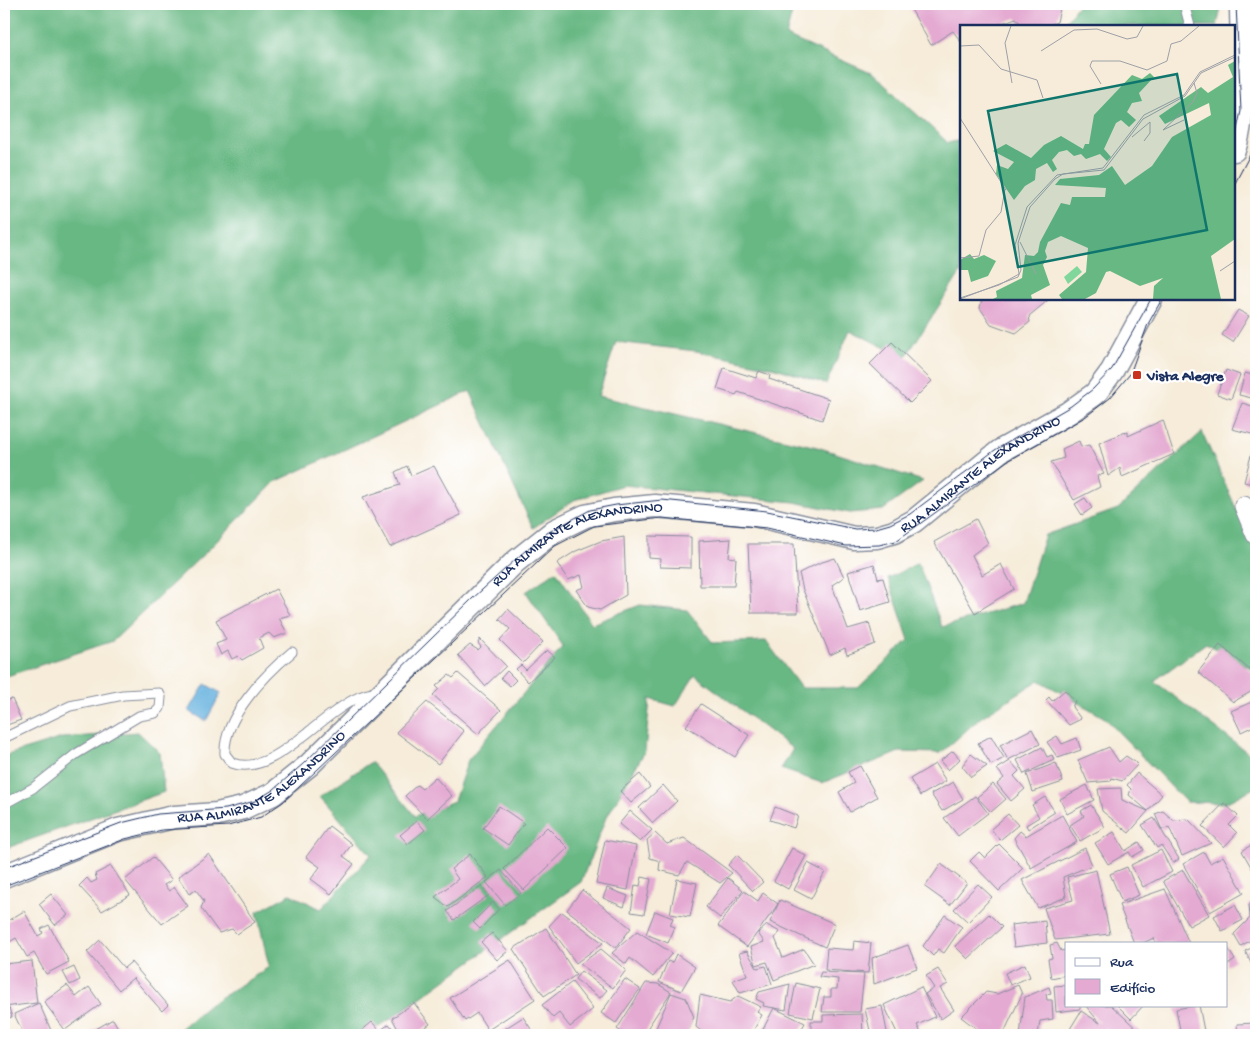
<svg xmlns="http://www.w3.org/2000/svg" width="1260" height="1039" font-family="'Gochi Hand',sans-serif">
<rect width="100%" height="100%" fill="#fff"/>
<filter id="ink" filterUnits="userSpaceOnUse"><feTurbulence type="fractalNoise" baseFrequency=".02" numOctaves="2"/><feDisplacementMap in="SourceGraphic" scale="10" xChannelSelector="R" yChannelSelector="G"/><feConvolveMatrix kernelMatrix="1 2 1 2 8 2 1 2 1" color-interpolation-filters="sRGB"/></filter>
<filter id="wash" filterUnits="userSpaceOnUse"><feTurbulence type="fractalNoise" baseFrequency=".0096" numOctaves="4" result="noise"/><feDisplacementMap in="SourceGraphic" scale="20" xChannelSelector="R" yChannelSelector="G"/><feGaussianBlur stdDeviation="1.12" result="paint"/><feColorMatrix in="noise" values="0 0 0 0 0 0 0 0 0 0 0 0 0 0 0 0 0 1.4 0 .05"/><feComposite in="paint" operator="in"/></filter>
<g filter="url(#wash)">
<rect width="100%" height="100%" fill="#f6ecd9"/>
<g fill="#68b883" stroke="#427470">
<polygon points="4,4 794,4 786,36 873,74 948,143 961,140 961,272 905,358 850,330 826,384 776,368 696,351 616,342 598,396 817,447 923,481 883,510 850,513 794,502 623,485 574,500 533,528 470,391 275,482 214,544 113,641 4,677"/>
<polygon points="1079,4 1222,4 1217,26 1062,26"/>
<polygon points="1202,432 1256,553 1256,671 1206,643 1154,681 1256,759 1256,787 1225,803 1186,802 1105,718 1039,680 980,718 941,753 899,752 822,783 781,769 793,749 695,675 675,706 650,699 645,751 605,820 581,882 392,1018 366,1035 173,1035 209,1005 269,967 257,912 290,894 321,909 371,855 320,796 371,762 415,816 454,801 468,760 563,646 526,592 556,571 592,624 640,605 687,610 713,643 766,641 801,688 858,688 909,640 888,578 918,563 942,627 1023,603 1045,535 1118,509"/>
<polygon points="138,732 160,753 164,792 4,849 4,756 62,738"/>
</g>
<polygon fill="#65b1de" stroke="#40709e" points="205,684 221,693 206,721 189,711"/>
<g id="blocks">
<g fill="#e4aad2">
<polygon points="908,4 1061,4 1057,22 1046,26 1022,26 1016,18 999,24 1001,26 961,26 961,42 953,31 931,45"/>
<polygon points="982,299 1047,299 1047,301 1029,316 1030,322 1016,333 991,324 980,308"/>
<polygon points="1238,310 1249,316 1233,342 1222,335"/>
<polygon points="892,342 932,381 910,403 870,364"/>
<polygon points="724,368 756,378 759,371 770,375 769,379 829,399 822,420 738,392 736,395 717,389"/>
<polygon points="1226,370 1240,375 1231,399 1217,394"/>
<polygon points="1245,373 1256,376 1256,399 1239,395"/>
<polygon points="1242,403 1256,407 1256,435 1232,429"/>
<polygon points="1163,420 1174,454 1122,477 1120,468 1108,476 1099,443 1128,431 1128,436"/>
<polygon points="1255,440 1256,441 1256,485 1244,482"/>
<polygon points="1079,441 1081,447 1089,445 1104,474 1097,476 1100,487 1074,500 1051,462 1064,458 1062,449"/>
<polygon points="407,466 411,476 434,466 461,515 390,547 363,497 400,485 395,472"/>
<polygon points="1085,498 1092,508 1082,515 1075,504"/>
<polygon points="976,519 988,543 972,555 982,575 1001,564 1014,589 975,613 934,542"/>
<polygon points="649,536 691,537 691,568 660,567 661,559 649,558"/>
<polygon points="624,537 626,595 600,610 588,607 576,590 584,587 581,575 568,580 557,563 576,551 601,541"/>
<polygon points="731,539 729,557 736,558 734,586 700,586 699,541"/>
<polygon points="748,544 794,544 798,613 751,613"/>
<polygon points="835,558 844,577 832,585 848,629 869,623 875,644 847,655 845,648 830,655 803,590 799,573 819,563"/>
<polygon points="874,564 878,579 883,578 890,602 860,611 848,572"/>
<polygon points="276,589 290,615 279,618 287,633 274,638 269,633 259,638 263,648 242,660 238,656 232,659 228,651 221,655 216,644 226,640 216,620"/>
<polygon points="508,609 543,642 523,663 500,640 510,629 499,619"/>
<polygon points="480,639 506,666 485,686 458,655 470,645 478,650 481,647 478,643"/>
<polygon points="1220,645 1256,675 1256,689 1233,702 1198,672"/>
<polygon points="547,650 555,657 528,682 516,669 521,665 526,670"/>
<polygon points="507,671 516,680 510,686 501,678"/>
<polygon points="458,673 501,710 478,734 433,695 439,689 436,686 449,675 453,678"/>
<polygon points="1065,690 1075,701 1072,707 1081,719 1069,725 1046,700 1049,697 1052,701"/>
<polygon points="12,699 21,720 4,726 4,701"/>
<polygon points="1256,700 1256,725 1241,732 1231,711"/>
<polygon points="427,702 464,731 438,764 396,732"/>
<polygon points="701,704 749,735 735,757 686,726"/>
<polygon points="1032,729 1040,744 1008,760 1000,745"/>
<polygon points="991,736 1004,758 991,765 978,743"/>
<polygon points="1057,736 1062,744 1077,738 1081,750 1058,758 1047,742"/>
<polygon points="1042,747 1047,757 1052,755 1054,760 1024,774 1017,760"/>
<polygon points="1109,747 1119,762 1126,756 1138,764 1122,781 1112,778 1111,781 1088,783 1078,760"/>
<polygon points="953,751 960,759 948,770 940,761"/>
<polygon points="971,754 987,766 971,777 962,766"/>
<polygon points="1010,761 1019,771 1014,776 1025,789 1011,801 997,784 1004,778 997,769"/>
<polygon points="1056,763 1063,782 1033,792 1027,774"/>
<polygon points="935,764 946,781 920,796 910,779"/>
<polygon points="860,766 877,797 850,812 839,792 854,783 848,772"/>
<polygon points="1137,773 1162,795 1129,833 1102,811 1098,789 1121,788 1122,800 1148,811 1129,795 1131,789 1127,785"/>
<polygon points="640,774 650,787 631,803 620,791"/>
<polygon points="435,777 452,796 427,819 405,796 417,785 422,789"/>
<polygon points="953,782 963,799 942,811 931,794"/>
<polygon points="993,784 1006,799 991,812 977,797"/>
<polygon points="663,785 677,801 653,823 639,808"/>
<polygon points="1087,785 1094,800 1067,814 1060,799"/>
<polygon points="975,796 988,813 958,836 944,818"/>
<polygon points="1045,797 1055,812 1028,829 1026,825 1039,817 1032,805"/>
<polygon points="1224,803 1238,816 1229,825 1237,833 1224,847 1202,826"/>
<polygon points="1091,805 1105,827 1080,841 1070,825 1084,816 1081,811"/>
<polygon points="499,806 524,823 508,845 483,828"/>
<polygon points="775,807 798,816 794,828 770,820"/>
<polygon points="630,811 652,830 640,842 619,824"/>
<polygon points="1163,811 1173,820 1188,819 1211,843 1182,856 1169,827 1162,830 1155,814"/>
<polygon points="1008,814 1018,825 1000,840 991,829"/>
<polygon points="1062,815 1077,842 1031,868 1014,838 1020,831 1026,836"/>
<polygon points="1154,818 1179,859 1173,863 1161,845 1157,848 1142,825"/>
<polygon points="417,821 425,830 408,844 400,835"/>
<polygon points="329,826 352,844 343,856 354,864 331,894 311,879 320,867 306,857"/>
<polygon points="547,827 568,848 524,890 504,869"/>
<polygon points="1114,832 1125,851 1139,842 1144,850 1132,857 1129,852 1108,864 1095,843"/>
<polygon points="655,833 667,844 684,838 732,873 720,883 687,862 679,875 659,870 660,861 650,858 647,840"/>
<polygon points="605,840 636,846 628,890 596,884"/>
<polygon points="1256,842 1256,871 1254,872 1242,851"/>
<polygon points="999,844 1023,868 999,891 970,861 979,852 985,858"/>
<polygon points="792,848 806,856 788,889 774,881"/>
<polygon points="1085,848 1092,865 1063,877 1066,897 1038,908 1022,880"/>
<polygon points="1161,850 1172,872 1143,887 1131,865"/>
<polygon points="1204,852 1210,863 1223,856 1244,893 1210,912 1183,864"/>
<polygon points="209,854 255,922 237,934 232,929 219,933 201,908 204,901 196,890 189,894 178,877"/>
<polygon points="470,854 488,877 448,907 435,897 458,879 451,869"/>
<polygon points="737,855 763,882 753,891 728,865"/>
<polygon points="153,857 172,880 164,885 169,891 174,887 188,906 162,924 125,880"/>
<polygon points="808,863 825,872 811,899 794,890"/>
<polygon points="941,864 967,883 950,905 925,887"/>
<polygon points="111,866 130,895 102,911 79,886 87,878 91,883 97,880 95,874"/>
<polygon points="1127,867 1139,895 1122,902 1110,874"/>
<polygon points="501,870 521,893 505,905 486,882"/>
<polygon points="1096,870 1110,934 1055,940 1044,908 1073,900 1067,877"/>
<polygon points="1183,870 1209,915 1189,926 1163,881"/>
<polygon points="642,877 651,879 644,914 631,912 635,885 640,886"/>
<polygon points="728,878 743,890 720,918 706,907"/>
<polygon points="677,879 697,883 690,917 670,914"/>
<polygon points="978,884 992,897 968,922 954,909"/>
<polygon points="482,886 489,895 454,920 447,911"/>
<polygon points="607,888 628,896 624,907 603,898"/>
<polygon points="1165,889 1189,943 1156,943 1154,938 1143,943 1134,943 1119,905"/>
<polygon points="582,890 631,928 616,948 567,910"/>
<polygon points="744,891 758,901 763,893 778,904 747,947 718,926"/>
<polygon points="51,894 68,915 55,925 39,904"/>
<polygon points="780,900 835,924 825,947 770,922"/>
<polygon points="1256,900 1256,937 1241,946 1234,934 1250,918 1249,905"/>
<polygon points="493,902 499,909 480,929 473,922"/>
<polygon points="1235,905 1243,920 1222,931 1214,916"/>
<polygon points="24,911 38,936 43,933 41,929 49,925 69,962 46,974 34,953 27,957 16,938 8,943 4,936 4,923"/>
<polygon points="655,911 673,918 670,925 675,927 668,943 646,934"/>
<polygon points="562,912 603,943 576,963 549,926"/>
<polygon points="989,914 1002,927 968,959 955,946"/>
<polygon points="945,915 962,927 944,953 938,949 933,956 923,946"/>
<polygon points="1045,921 1047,943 1014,947 1011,925"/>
<polygon points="767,925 780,932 775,938 783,958 804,949 814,964 774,980 767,962 756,965 751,947 764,942 758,933"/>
<polygon points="546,928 576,975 544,996 513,949"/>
<polygon points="637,931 672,953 653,977 630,958 626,964 612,953"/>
<polygon points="492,933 508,951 497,960 481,942"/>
<polygon points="100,940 124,968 131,962 168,1005 162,1011 133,978 119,990 87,952"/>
<polygon points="854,941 871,943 868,973 825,970 827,948 853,950"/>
<polygon points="1057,943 1061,951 1066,950 1066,975 1051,978 1048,959 1052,958 1050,945"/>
<polygon points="908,945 917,968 874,984 872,958"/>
<polygon points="1226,945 1235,960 1226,966"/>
<polygon points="1256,946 1256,970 1255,971 1245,951"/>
<polygon points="601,949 626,970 613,988 580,964"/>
<polygon points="747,951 757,968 766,966 772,984 740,993 733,980 747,975 739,953"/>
<polygon points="676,954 695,967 681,991 659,982 668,961 672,963"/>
<polygon points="510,960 535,999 488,1030 477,1013 465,1021 450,998"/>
<polygon points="32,961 37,1003 4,1007 4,964"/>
<polygon points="1025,964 1030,977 1010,985 1005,973"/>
<polygon points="74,967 80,980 70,985 63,972"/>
<polygon points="938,969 948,984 940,988 954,1010 941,1019 925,994 934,988 926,976"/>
<polygon points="581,971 607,990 600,998 575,979"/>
<polygon points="821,972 864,974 860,1012 822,1012 824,997 831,997 831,989 837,989 838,979 819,977"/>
<polygon points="625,979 640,989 616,1023 601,1013"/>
<polygon points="572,982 593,1009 570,1027 559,1013 553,1018 542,1005"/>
<polygon points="646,983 658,984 671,992 643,1035 626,1035 617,1029"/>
<polygon points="796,983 820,989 813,1018 790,1013"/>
<polygon points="790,984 786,1010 763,1006 764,1003 756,999 759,992"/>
<polygon points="67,985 76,997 89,987 101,1004 65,1030 44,1002"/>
<polygon points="1018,985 1022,994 1003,1035 985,1035 961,1017 986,992 997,994"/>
<polygon points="1066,985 1066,1005 1080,1005 1080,1009 1056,1012 1054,986"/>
<polygon points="921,987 935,1017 917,1025 921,1033 916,1035 898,1035 884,1005"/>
<polygon points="1049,987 1051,993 1046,994 1047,1000 1052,1000 1053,1019 1040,1021 1038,1035 1020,1035 1025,997"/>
<polygon points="671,993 686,998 694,1017 686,1035 653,1035"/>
<polygon points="700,995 730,1002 738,996 761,1007 757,1012 762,1015 751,1035 706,1035 696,1027"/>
<polygon points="39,1003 53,1035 24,1035 14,1014"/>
<polygon points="414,1003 430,1024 421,1030 425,1035 401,1035 392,1018"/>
<polygon points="1085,1005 1111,1005 1140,1032 1137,1035 1113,1035 1106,1028 1101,1035 1080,1035 1070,1029 1081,1011 1100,1023"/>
<polygon points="1117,1005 1142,1005 1143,1006 1131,1019"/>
<polygon points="1199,1005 1204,1031 1181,1035 1176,1009"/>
<polygon points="882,1006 887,1032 871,1035 865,1009"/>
<polygon points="9,1008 12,1017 4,1019 4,1009"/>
<polygon points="774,1008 805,1023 798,1035 760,1035"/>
<polygon points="862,1014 863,1035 811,1035 811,1021 823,1021 823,1015"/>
<polygon points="523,1017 535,1035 495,1035"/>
<polygon points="113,1019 122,1035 93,1035 91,1032"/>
<polygon points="372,1022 380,1031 389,1024 398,1035 363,1035 360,1032"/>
<polygon points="1255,1023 1256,1035 1238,1035 1237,1024"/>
<rect x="1216" y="1031" width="19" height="4"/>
</g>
</g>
</g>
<g filter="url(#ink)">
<use href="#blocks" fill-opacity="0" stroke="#888e9c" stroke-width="1"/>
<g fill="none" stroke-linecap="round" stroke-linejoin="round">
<g stroke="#888e9c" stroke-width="11">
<g id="service">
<polyline points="1184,4 1190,26"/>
<path d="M292 652C266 674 223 717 225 754L232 763C277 780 329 699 373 693"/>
<polyline points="4,804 33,788 76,754 139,716 155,713 160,708 161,697 159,693 123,695 70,706 8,736"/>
</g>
</g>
<g stroke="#888e9c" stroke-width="21">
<polyline id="minor" points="1244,506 1256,535"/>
</g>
<g stroke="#888e9c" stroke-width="25">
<g id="tertiary">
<path d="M1234 150C1248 110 1241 48 1241 4"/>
<path id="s1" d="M4 876 118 830 174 817 217 814 243 808 273 794 309 765 515 562 554 531 585 516 614 510 655 506 754 515 854 538 877 537 894 532 914 521 1000 451 1068 413 1095 394 1112 371 1151 299"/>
</g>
</g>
<use href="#service" stroke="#fff" stroke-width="9"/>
<use href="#minor" stroke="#fff" stroke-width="19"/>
<use href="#tertiary" stroke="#fff" stroke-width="22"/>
<g stroke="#1b2f5e" stroke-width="1">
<polyline points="1251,4 1256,72"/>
<polyline points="1234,144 1241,111 1236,4"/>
<polyline points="1234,185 1254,147 1256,137"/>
<polyline points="4,868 121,823 158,814 226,809 255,801 273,790 303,764 472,599 526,550 547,533 590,510 616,505 662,500 767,511 855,529 876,528 890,524 910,514 995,450 1071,406 1093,389 1112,369 1151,299"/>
<polyline points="4,886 125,839 162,830 228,826 261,817 283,802 555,546 594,526 662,518 767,528 846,546 879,545 896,541 1007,461 1085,417 1110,398 1130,374 1148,324 1162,299"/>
</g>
</g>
</g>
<rect fill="#c8321e" stroke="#fff" stroke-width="2" x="1132" y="370" width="10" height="10" rx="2.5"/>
<g text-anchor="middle" stroke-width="4.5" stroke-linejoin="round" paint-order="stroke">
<g font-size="15" font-weight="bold" fill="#1b2f5e" stroke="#fff" text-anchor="start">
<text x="1147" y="380">Vista Alegre</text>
</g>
<g font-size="15" fill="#1b2f5e" stroke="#fff">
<text dy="5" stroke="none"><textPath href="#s1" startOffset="1121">RUA ALMIRANTE ALEXANDRINO</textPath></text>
<text dy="5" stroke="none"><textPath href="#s1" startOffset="685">RUA ALMIRANTE ALEXANDRINO</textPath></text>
<text dy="5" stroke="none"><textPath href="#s1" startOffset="280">RUA ALMIRANTE ALEXANDRINO</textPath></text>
</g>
</g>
<g transform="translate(960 25)">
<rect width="275" height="275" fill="#f6ecd9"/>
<path d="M117 241 122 247 108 259 104 252Z" fill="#81d79b"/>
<path d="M275 36V214L251 231 261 274H193L194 261 203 253 180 261 150 246 146 247 136 268 125 274H102L99 270 126 247 128 223 101 211 88 217 85 226 87 232 83 240 90 260 71 270 72 274H33L37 272 36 266 62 253 65 230 74 231 78 227 80 217 101 178 110 180 112 172H145L146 163 95 160 100 154 139 150 152 141 165 160 192 141 212 112 251 90 249 78 205 99 199 91 241 62 248 68 273 52 268 40ZM190 48 194 52 179 68 182 76 172 78 167 87 176 95 169 102 161 95 156 98 144 124 151 132 147 136 140 129 126 134 121 129 114 131 107 125 99 127 92 135 97 144 93 147 87 138 76 144 75 155 65 161 54 175 36 149 37 140 48 144 54 137 33 126 46 119 71 133 84 120 101 111 123 124 125 119H129L134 90 172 50 182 54ZM10 229 14 234 24 230 36 236 28 251 11 257 8 245H0V235Z" fill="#68b883"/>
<path fill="none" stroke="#9ea0a8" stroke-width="1" d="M51 1 45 18 52 58M0 21 19 20 41 44 77 55 83 73M81 26 114 5 137 4 167 14 177 12 183 1M141 59 130 41 132 36H160L187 45 207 36 211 19 221 16 239 1M0 93 46 165M224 95 203 105 233 77 237 68 234 58M172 112 190 97V108L184 116M60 217 76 249M0 233 19 231 26 205 41 187 45 164M260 246 275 236M0 273 39 260 59 249 55 220 67 182 97 150 143 143 184 90 224 70 240 47 275 30M0 274 58 252 61 245 58 218 70 182 95 154 103 149 144 145 183 94 225 71 241 48 275 32"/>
<path fill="#0f766e" fill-opacity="0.15" stroke="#0f766e" stroke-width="2.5" d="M217 49 247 205 58 242 28 86Z"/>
<rect width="275" height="275" fill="none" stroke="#1b2f5e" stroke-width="2.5"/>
</g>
<rect width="1260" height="1039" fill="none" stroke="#fff" stroke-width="20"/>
<rect x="1065" y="942" width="162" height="65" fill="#ffffff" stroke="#a4acbf"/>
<rect x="1075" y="958" width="25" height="8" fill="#ffffff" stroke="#a4acbf"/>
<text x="1110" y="966" font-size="15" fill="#1b2f5e">Rua</text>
<rect x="1075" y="979" width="25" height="15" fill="#e4aad2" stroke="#a4acbf"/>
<text x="1110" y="992" font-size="15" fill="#1b2f5e">Edifício</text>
</svg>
